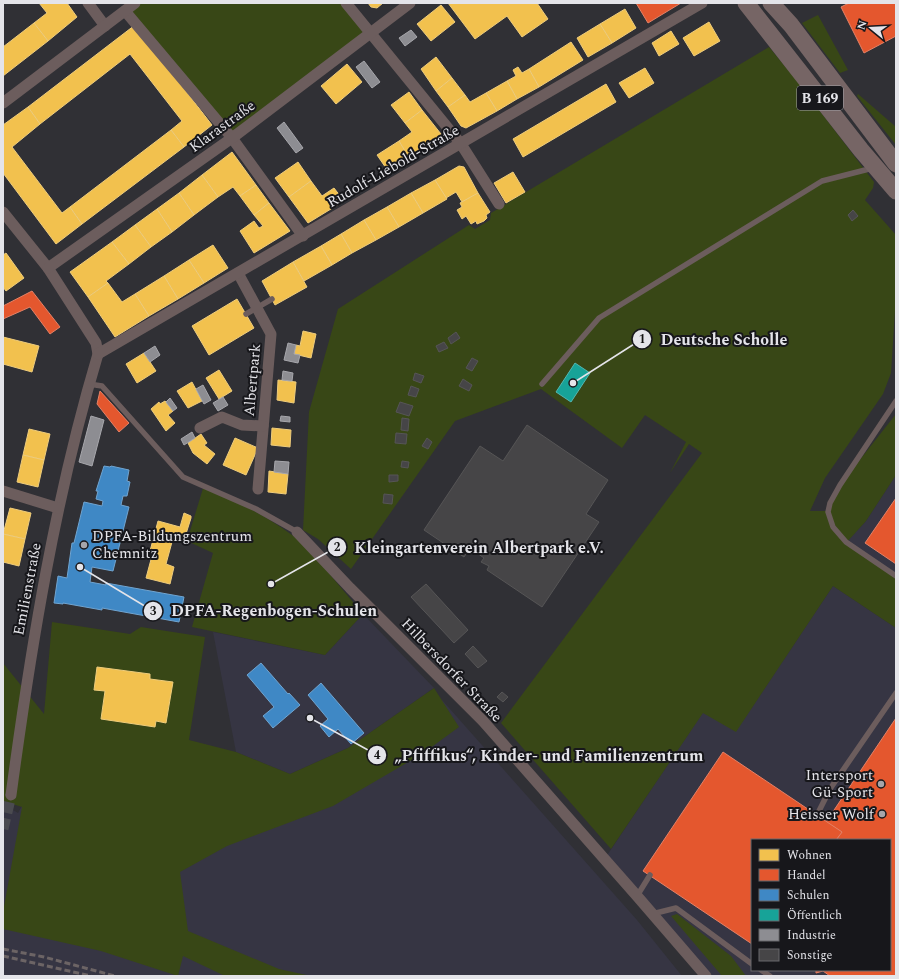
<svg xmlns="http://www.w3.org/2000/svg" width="899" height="979" font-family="Spectral,serif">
<rect width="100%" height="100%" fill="#303035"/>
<g fill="#363543" fill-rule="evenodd">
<polygon points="896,475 896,576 846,542 866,521"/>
<path d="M833 586 896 628V976H707L606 857 703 712 736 731ZM752 840H890V970H752Z"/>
<polygon points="363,614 434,688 348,748 290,774 236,752 213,632 325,655"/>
<polygon points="442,700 637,920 682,976 3,976 3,804 18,813 22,806 221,821"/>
</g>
<g fill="#384716">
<polygon points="140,3 342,3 366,31 232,134 130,11"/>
<polygon points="818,15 848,70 840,73 802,23"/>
<polygon points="769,47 797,81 874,182 873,188 865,200 896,235 896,295 891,373 883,394 825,478 810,511 828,511 840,485 896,414 896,475 866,521 847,542 896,576 896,628 833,586 736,732 703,713 611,849 501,723 702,453 689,444 670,473 686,442 645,415 622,448 541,389 455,421 351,569 318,539 303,530 309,412 338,309 469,225 475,229 490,220 491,213"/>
<polygon points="858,94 896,127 896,145 857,96"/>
<path d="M204 485C239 503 276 520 306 546L363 614 325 655 192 627 213 553 187 541Z"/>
<polygon points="52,622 130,634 141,627 205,637 189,740 236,752 290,774 348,748 434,688 459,727 422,754 333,806 227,846 180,872 188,931 279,969 311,976 225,976 183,956 178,976 101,951 3,929 3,912 22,807 3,801 3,663 44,714"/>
<polygon points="677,914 731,956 746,976 722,976 671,916"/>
</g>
<g fill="#f2c14e" stroke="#eecc7c">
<polygon points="39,3 67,3 77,17 48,41 34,23 47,13"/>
<polygon points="368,3 383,3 377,8 371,7"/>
<polygon points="448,3 537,3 548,19 522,37 507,16 475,39"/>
<polygon points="441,5 455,22 431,41 417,24"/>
<polygon points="625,9 636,28 612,43 600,24"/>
<polygon points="709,22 720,41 694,56 683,38"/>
<polygon points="34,23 48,41 3,76 3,47"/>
<polygon points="600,24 612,43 588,57 577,38"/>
<polygon points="135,25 212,125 184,147 171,130 182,121 130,54 40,124 28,107"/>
<polygon points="671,31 679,44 659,56 652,43"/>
<polygon points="571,42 583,60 539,87 529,69"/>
<polygon points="436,57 452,78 436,91 421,69"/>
<polygon points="347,64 362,82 336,104 321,86"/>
<polygon points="518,67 522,73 529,69 539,87 517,99 507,81 516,76 513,70"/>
<polygon points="645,68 654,83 629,98 619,83"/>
<polygon points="452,78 465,95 448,107 436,91"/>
<polygon points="507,81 517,99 497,111 486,93"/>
<polygon points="606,84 616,102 523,157 513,139"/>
<polygon points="409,92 422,110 405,123 391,105"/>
<polygon points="486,93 497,111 466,128 461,126 448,107 465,95 470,102"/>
<polygon points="28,107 40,124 12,147 62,213 70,207 82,224 56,244 3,173 3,125"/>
<polygon points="422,110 441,134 440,140 409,158 399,141 412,132 405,123"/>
<polygon points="171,130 184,147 82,224 70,207"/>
<polygon points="399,141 409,158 388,171 377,155"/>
<polygon points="232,152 256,185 240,196 233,187 218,197 202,175"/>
<polygon points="298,162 311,181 289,197 275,178"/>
<polygon points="459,166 464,167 478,193 462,202 456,192 446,198 435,180"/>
<polygon points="513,172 525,192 506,203 494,183"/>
<polygon points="202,175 218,197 194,215 179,193"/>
<polygon points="435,180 447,199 423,213 411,193"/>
<polygon points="311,181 322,196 334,188 344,201 308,223 289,197"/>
<polygon points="256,185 269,203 254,215 240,196"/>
<polygon points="179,193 194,215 172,232 157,209"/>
<polygon points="411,193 423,213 399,227 387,207"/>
<polygon points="478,193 490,212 486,215 487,218 484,221 477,224 476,221 471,224 466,216 462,219 457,210 462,207 460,203"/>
<polygon points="269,203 290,231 254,253 240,231 254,221 259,228 263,226 254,215"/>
<polygon points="387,207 399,227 376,240 364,220"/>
<polygon points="157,209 172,232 151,247 135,225"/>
<polygon points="364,220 376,240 352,253 341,234"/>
<polygon points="135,225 151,247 129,264 112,242"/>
<polygon points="341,234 352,253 332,265 321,246"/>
<polygon points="112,242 129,264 106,281 108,283 88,297 70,272"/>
<polygon points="213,245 228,268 204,283 189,260"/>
<polygon points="321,246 332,265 304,281 293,262"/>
<polygon points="6,253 24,278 6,291 3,287 3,255"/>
<polygon points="189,260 204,283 178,299 164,276"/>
<polygon points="293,262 307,287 275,305 262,281"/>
<polygon points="164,276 178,299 149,316 135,294"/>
<polygon points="108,283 122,302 135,294 149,316 115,337 88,297"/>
<polygon points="237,299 254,328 209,355 192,326"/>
<polygon points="303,331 316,334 311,358 294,354 296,345 300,346"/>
<polygon points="3,337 39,346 32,372 3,364"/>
<polygon points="144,353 156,371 137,383 126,364"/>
<polygon points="219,370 232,391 219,399 206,378"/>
<polygon points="278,380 296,382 294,403 277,400"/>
<polygon points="192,382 202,401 188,408 177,391"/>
<polygon points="165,401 173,411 168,415 175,423 166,431 151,409 159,402 160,404"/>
<polygon points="272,428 291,430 290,447 271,445"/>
<polygon points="29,429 50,434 44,460 23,455"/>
<polygon points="201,434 207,443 204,445 215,454 207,464 193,453 188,443"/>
<polygon points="235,438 258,448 246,475 223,465"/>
<polygon points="23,455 44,460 38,487 17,482"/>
<polygon points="269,471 288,474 286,494 268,492"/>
<polygon points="10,508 31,513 25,539 3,534"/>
<polygon points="184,513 191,516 191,518 185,537 176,536 172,542 166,564 174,567 170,584 146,578 153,552 150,551 158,521 180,527"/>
<polygon points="3,534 25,539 19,566 3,562"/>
<polygon points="97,667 150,674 150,679 173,682 166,723 156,721 155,727 101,719 105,691 94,690"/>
</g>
<g fill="#e4572e" stroke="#e48166">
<polygon points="636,3 681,3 648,23"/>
<polygon points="849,3 896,3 896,36 864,53 841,7"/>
<polygon points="32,291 60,327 50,334 30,307 3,319 3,306"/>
<polygon points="100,391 129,423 119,432 97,404"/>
<polygon points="896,498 896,564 865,543"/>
<polygon points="896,718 896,976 830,976 823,971 816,973 816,970 890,970 890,840 836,840 842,832 826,822"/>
<polygon points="723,752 842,832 836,840 752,840 752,944 643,871"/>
</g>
<g fill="#3f88c5" stroke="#70a4d0">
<polygon points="104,466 110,467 111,466 129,470 127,481 130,482 127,496 123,496 121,505 129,507 113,571 92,567 90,582 106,585 106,583 184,597 179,622 102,608 102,610 63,603 63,604 54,603 58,576 67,578 72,543 74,543 84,502 102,506 103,501 96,499 98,491 96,491"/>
<polygon points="261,663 288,694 289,693 300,705 273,728 263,716 274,707 247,675"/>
<polygon points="321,683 364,733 351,744 338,729 329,737 320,726 328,719 308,695"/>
</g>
<polygon fill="#17a398" stroke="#54b6b0" points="575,363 590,373 571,402 556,392"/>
<g fill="#8d8d92" stroke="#a7a7ac">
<polygon points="411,30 417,37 405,46 399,38"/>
<polygon points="364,61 380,82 372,88 356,67"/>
<polygon points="284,122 303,148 296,153 277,128"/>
<polygon points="288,343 296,345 294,354 300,355 298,363 284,360"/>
<polygon points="155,346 160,355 150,362 144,353"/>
<polygon points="283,371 293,373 292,381 282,380"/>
<polygon points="203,385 211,400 204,404 196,389"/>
<polygon points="223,397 228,405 218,411 213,403"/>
<polygon points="170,398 177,408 173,411 166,402"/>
<polygon points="91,416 104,420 92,466 79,462"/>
<polygon points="281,416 290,417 290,422 280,421"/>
<polygon points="192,432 195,438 184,445 181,439"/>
<polygon points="275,461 289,462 288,474 274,472"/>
</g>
<g fill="#464547" stroke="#565556">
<polygon points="853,210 858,216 852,221 848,215"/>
<polygon points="456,332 460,338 451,344 448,338"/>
<polygon points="444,342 448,348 439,352 436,346"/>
<polygon points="472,358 478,361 472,371 466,368"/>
<polygon points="415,373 424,376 421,383 413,380"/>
<polygon points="463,379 472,385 469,391 459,386"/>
<polygon points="411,386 419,389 416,397 408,395"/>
<polygon points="400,402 413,406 409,416 396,412"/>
<polygon points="402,418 409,419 408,431 401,430"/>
<polygon points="527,425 608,480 586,514 599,522 542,607 487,570 489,566 481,562 484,558 470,548 464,557 424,530 480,446 503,461"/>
<polygon points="396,433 407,434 406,444 395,443"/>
<polygon points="427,438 432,442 428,449 422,446"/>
<polygon points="402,461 409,462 408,468 401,467"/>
<polygon points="389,475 398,475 398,481 389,482"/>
<polygon points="384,494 393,495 392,504 383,503"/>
<polygon points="426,584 468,630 454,643 411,597"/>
<polygon points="473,646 487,661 478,668 465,654"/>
<polygon points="502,692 508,697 503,702 497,697"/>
</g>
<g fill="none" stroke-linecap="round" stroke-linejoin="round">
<polyline stroke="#4b4b50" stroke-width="11" stroke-dasharray="11 5.5" stroke-linecap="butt" points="3,829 11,795"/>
<g stroke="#6c5d5d" stroke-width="5.5">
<polyline points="246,314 272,299"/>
<polyline points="89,384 102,386 183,477 256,509 297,532"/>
<polyline points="542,384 599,318 822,181 873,168"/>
<polyline points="896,401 840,485 830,503 828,512 833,527 846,542 896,576"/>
<polyline points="817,815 830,789 896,693"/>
<polyline points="637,896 650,875"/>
<polyline points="652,914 676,908 752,964"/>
<polyline points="761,970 770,976"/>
</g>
<g stroke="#6c5d5d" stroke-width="11">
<polyline points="88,3 105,26"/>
<polyline points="346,3 461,144 499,204"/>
<polyline points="125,11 232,138 303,236"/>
<polyline points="3,103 135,3"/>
<path d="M3 212 48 268 96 343 98 354C55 498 31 646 11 795"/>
<polyline points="48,268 232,138 410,3"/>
<polyline points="238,273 271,334 258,489"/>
<polyline points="98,354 702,3"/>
<polyline points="200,428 222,417 242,425 263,426"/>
<polyline points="3,491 58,508"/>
<polyline points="297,532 350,588 483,721 637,896 706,976"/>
</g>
<g stroke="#766565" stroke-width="17">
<polyline points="746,3 861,150 896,191"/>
<polyline points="771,3 791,25 896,164"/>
</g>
<g stroke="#6c6465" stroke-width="3" stroke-dasharray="6 3" stroke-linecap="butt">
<polyline points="3,949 44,957 115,976"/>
<polyline points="3,956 91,976"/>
</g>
</g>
<g fill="#a5a5aa" stroke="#17171b" stroke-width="1.5">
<circle cx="84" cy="545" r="4"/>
<circle cx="881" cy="784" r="4"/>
<circle cx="882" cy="814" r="4"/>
</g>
<g text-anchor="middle" stroke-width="4" stroke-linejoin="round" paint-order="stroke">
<rect fill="#17171b" stroke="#a6a6ab" stroke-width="1" x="797" y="86" width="46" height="24" rx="3"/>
<g font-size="14" font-weight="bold" fill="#e4e4e9">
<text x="820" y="103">B 169</text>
</g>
<g font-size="15" fill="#e4e4e9" stroke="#17171b">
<text transform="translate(222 126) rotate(-36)" y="5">Klarastraße</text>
<text transform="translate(393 166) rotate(-30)" y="5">Rudolf-Liebold-Straße</text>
<text transform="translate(252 380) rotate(-85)" y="5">Albertpark</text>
<text transform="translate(27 589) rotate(-79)" y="5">Emilienstraße</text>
<text transform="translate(452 670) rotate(46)" y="5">Hilbersdorfer Straße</text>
</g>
<g font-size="15" fill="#e4e4e9" stroke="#17171b" text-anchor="end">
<text x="92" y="541" text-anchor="start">DPFA-Bildungszentrum<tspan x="92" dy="17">Chemnitz</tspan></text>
<text x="873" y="780">Intersport<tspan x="873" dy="17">Gü-Sport</tspan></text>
<text x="874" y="819">Heisser Wolf</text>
</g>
</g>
<path fill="none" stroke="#e4e4e9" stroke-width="1.5" d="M573 383L642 339M271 584L337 547M80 567L153 611M310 718L377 755"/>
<g fill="#e4e4e9" stroke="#17171b" stroke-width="1.5">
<circle cx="573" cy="383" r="4"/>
<circle cx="271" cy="584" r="4"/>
<circle cx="80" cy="567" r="4"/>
<circle cx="310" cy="718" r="4"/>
<circle cx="642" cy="339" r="10"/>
<circle cx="337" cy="547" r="10"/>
<circle cx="153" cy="611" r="10"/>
<circle cx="377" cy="755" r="10"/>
</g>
<g font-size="12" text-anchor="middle" font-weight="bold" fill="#111">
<text x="642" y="343">1</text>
<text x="337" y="551">2</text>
<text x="153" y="615">3</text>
<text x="377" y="759">4</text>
</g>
<g font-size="16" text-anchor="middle" font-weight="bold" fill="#e4e4e9" stroke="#17171b" stroke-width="4" stroke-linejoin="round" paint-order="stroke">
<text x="724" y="345">Deutsche Scholle</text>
<text x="479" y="553">Kleingartenverein Albertpark e.V.</text>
<text x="274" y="616">DPFA-Regenbogen-Schulen</text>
<text x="549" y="761">„Pfiffikus“, Kinder- und Familienzentrum</text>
</g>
<rect width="899" height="979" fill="none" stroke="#e4e4e9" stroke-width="8"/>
<rect x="751" y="839" width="140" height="132" fill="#17171b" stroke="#69696d"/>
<rect x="759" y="849" width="20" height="12" fill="#f2c14e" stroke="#69696d"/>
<text x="787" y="859" font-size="12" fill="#e4e4e9">Wohnen</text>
<rect x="759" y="869" width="20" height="12" fill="#e4572e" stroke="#69696d"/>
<text x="787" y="879" font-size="12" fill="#e4e4e9">Handel</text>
<rect x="759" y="889" width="20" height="12" fill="#3f88c5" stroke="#69696d"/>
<text x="787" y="899" font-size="12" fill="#e4e4e9">Schulen</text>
<rect x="759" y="909" width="20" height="12" fill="#17a398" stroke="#69696d"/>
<text x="787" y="919" font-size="12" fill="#e4e4e9">Öffentlich</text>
<rect x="759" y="929" width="20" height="12" fill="#8d8d92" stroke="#69696d"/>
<text x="787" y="939" font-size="12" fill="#e4e4e9">Industrie</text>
<rect x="759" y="949" width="20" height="12" fill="#464547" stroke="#69696d"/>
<text x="787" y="959" font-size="12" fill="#e4e4e9">Sonstige</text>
<g transform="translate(871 28) rotate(288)" stroke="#17171b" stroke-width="3" paint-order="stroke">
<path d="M0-3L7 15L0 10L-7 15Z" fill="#e4e4e9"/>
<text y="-6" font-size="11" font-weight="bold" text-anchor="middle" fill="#e4e4e9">N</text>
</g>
</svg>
